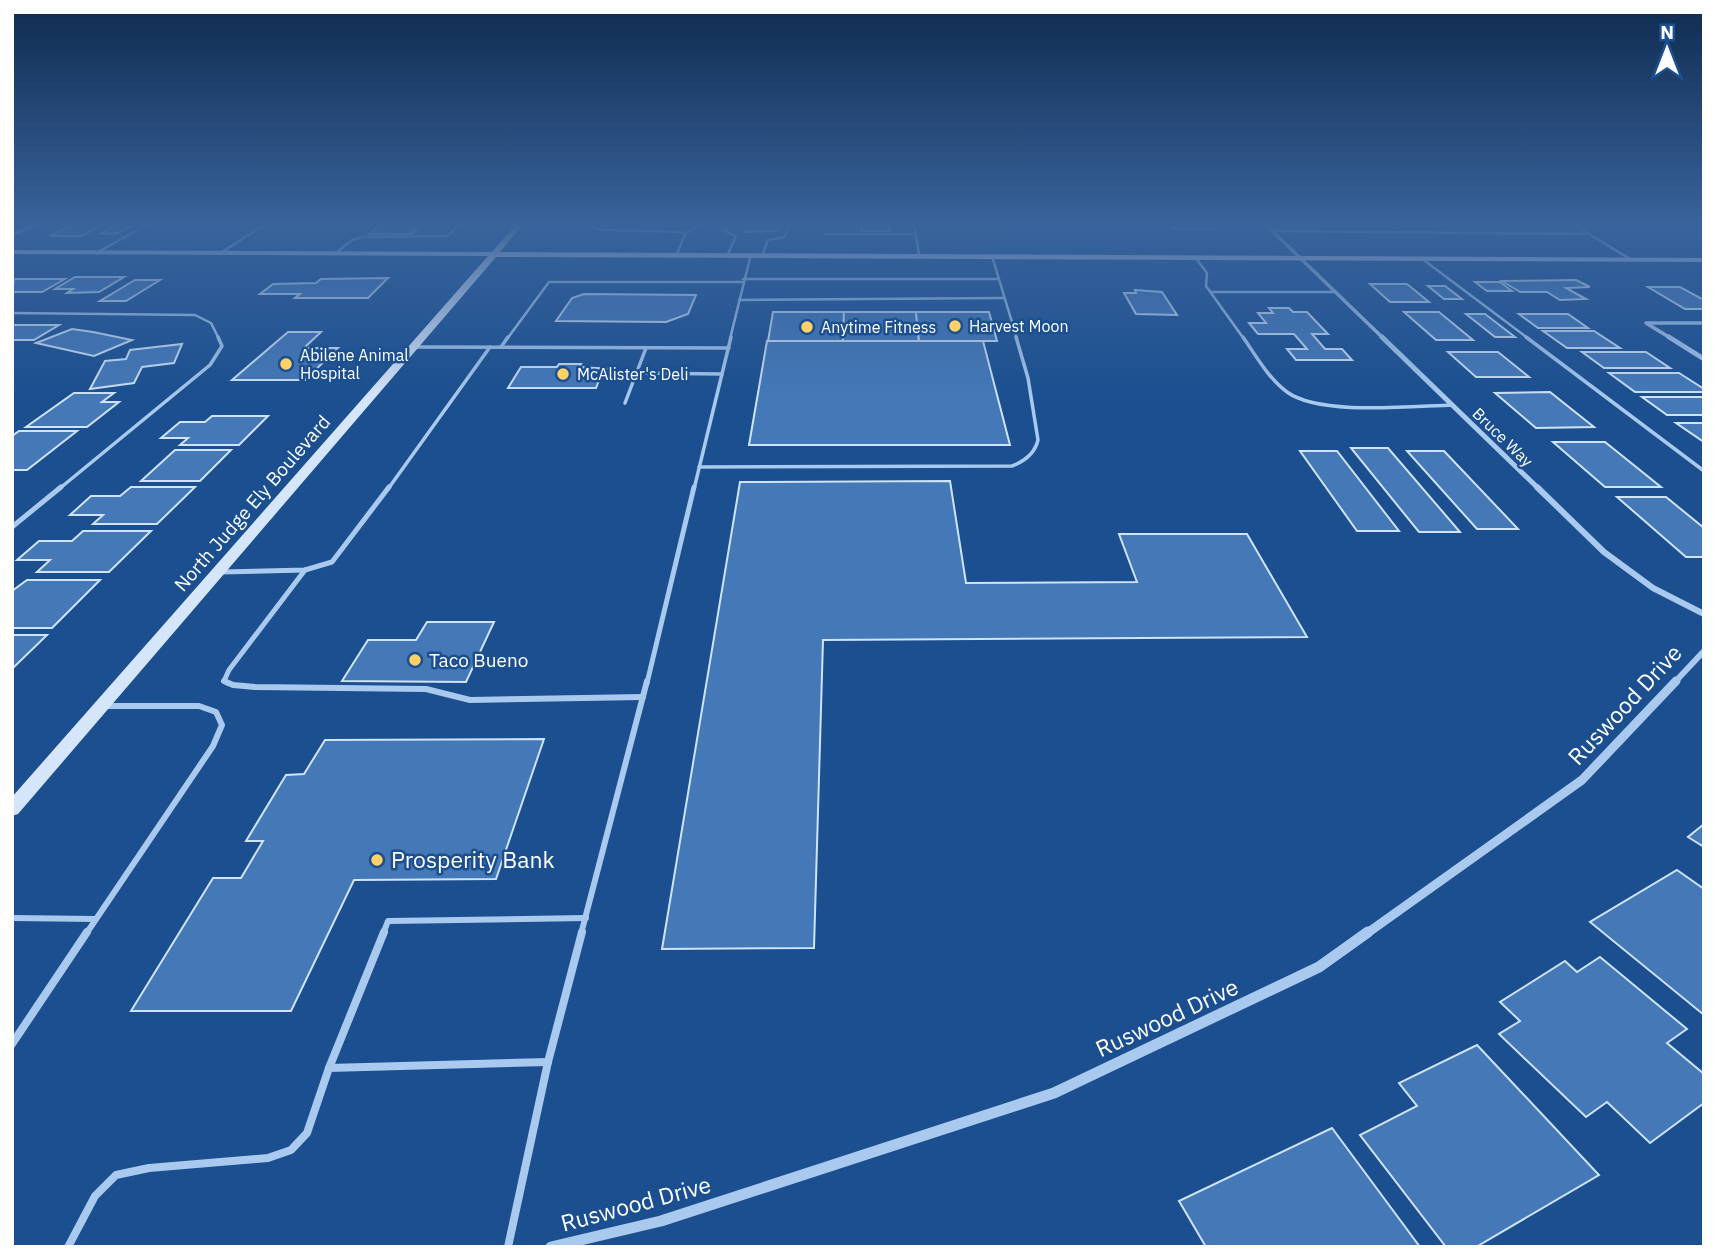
<svg xmlns="http://www.w3.org/2000/svg" width="1716" height="1259" font-family="'IBM Plex Sans',sans-serif">
<rect width="100%" height="100%" fill="#1b4f8f"/>
<g fill="#4478b7" stroke="#cfe3fa" stroke-width="2">
<polygon points="76,223 106,223 81,236 50,236"/>
<polygon points="119,223 136,223 118,233 100,234"/>
<polygon points="383,223 424,223 412,234 369,234"/>
<polygon points="747,223 780,223 778,231 745,232"/>
<polygon points="861,223 889,223 890,231 861,231"/>
<polygon points="1169,223 1210,223 1216,229 1174,229"/>
<polygon points="75,277 124,277 99,292 67,293 73,289 55,289"/>
<polygon points="388,278 368,298 295,298 300,294 260,294 273,284 316,283 321,279"/>
<polygon points="65,279 42,292 12,292 14,279"/>
<polygon points="135,280 160,280 126,301 100,301"/>
<polygon points="1576,280 1590,287 1566,288 1586,299 1560,300 1547,292 1520,292 1502,281"/>
<polygon points="1475,282 1500,282 1512,291 1487,291"/>
<polygon points="1370,284 1407,284 1429,302 1390,302"/>
<polygon points="1428,286 1445,286 1462,299 1444,299"/>
<polygon points="1648,287 1680,287 1704,300 1704,309 1685,309"/>
<polygon points="1135,290 1162,292 1177,315 1136,314 1124,293 1136,293"/>
<polygon points="584,294 696,295 688,314 666,322 556,321 572,298"/>
<polygon points="1269,308 1289,308 1293,312 1307,312 1328,334 1312,334 1325,349 1342,349 1352,360 1296,360 1287,349 1307,349 1294,334 1258,334 1249,323 1266,323 1258,313 1273,313"/>
<polygon points="773,312 844,312 843,341 768,341"/>
<polygon points="844,312 916,312 919,341 843,341"/>
<polygon points="916,312 989,312 997,341 919,341"/>
<polygon points="1404,312 1439,312 1473,340 1436,340"/>
<polygon points="1466,314 1485,314 1515,337 1495,337"/>
<polygon points="1519,314 1568,314 1588,328 1538,328"/>
<polygon points="12,325 59,325 34,340 12,340"/>
<polygon points="72,329 93,332 132,340 94,356 36,343"/>
<polygon points="1543,331 1594,331 1620,348 1567,348"/>
<polygon points="288,332 321,332 304,348 338,348 305,380 232,380"/>
<polygon points="767,341 983,341 1010,445 749,445"/>
<polygon points="182,344 174,363 142,367 134,383 90,389 105,361 126,359 130,350"/>
<polygon points="1448,352 1498,352 1529,377 1476,377"/>
<polygon points="1582,352 1646,352 1670,368 1604,368"/>
<polygon points="559,364 581,364 579,367 612,369 608,378 600,378 596,388 508,388 521,367 557,367"/>
<polygon points="1609,373 1679,373 1704,389 1704,392 1635,392"/>
<polygon points="1550,392 1594,427 1536,428 1495,393"/>
<polygon points="74,393 114,393 102,402 119,402 87,427 26,427"/>
<polygon points="1642,397 1704,397 1704,415 1667,415"/>
<polygon points="212,416 268,416 239,445 180,445 188,438 161,438 180,422 205,422"/>
<polygon points="1676,423 1704,423 1704,442"/>
<polygon points="19,431 77,431 27,470 12,470 12,436"/>
<polygon points="1553,442 1605,442 1661,487 1605,487"/>
<polygon points="1351,448 1388,448 1460,532 1419,532"/>
<polygon points="175,450 231,450 200,481 141,481"/>
<polygon points="1300,451 1337,451 1399,531 1357,531"/>
<polygon points="1407,451 1444,451 1518,529 1477,529"/>
<polygon points="950,481 966,583 1137,582 1119,534 1247,534 1307,637 823,640 814,948 662,949 740,482"/>
<polygon points="131,487 195,487 157,524 93,524 103,515 70,515 91,496 120,496"/>
<polygon points="1617,497 1666,497 1704,528 1704,557 1686,557"/>
<polygon points="83,531 151,531 109,572 37,572 50,560 17,560 39,541 72,541"/>
<polygon points="27,580 100,580 52,628 12,628 12,591"/>
<polygon points="427,622 494,622 466,682 342,681 368,640 416,640"/>
<polygon points="12,635 47,635 12,669"/>
<polygon points="544,739 496,879 354,880 291,1011 131,1011 213,878 241,878 263,841 246,841 286,775 304,774 325,740"/>
<polygon points="1704,824 1704,847 1688,837"/>
<polygon points="1677,870 1704,889 1704,1015 1590,922"/>
<polygon points="1600,957 1687,1029 1667,1043 1704,1074 1704,1103 1650,1143 1607,1102 1586,1117 1499,1034 1520,1021 1500,1002 1565,961 1577,972"/>
<polygon points="1477,1045 1599,1175 1476,1247 1446,1247 1360,1135 1417,1106 1399,1083"/>
<polygon points="1332,1128 1420,1247 1206,1247 1179,1201"/>
</g>
<g fill="none" stroke-linecap="round" stroke-linejoin="round">
<g stroke="#a9c9ee" stroke-width="2.5">
<polyline points="590,223 596,229 605,230 682,232 685,234 677,254"/>
<polyline points="728,223 725,231 736,236 728,254"/>
<polyline points="914,223 919,255"/>
<polyline points="1571,223 1630,259"/>
<polyline points="1273,231 1591,234"/>
<polyline points="685,234 702,223"/>
<polyline points="825,234 915,234"/>
<polyline points="98,252 150,223"/>
<polyline points="222,252 267,223"/>
<polyline points="336,253 352,240 362,237 447,236 462,223"/>
<polyline points="763,254 768,240 785,237 789,223"/>
<polyline points="992,256 1017,339"/>
<polyline points="1195,257 1207,273 1206,286 1244,339"/>
<polyline points="1421,258 1529,339"/>
<polyline points="743,279 998,279"/>
<polyline points="1211,292 1336,292"/>
<polyline points="739,300 1004,298"/>
<polyline points="12,313 195,315 211,323 219,339"/>
<polyline points="507,339 549,282 743,282"/>
<polyline points="730,339 751,254"/>
</g>
<g stroke="#a9c9ee" stroke-width="3.5">
<path d="M1243 337C1256 356 1269 379 1287 392 1320 416 1412 406 1453 405"/>
<polyline points="1526,337 1704,471"/>
<polyline points="413,347 729,348"/>
<polyline points="501,347 508,337"/>
<polyline points="637,373 722,374"/>
<polyline points="625,403 646,348"/>
<path d="M699 467 1012 466C1025 461 1035 453 1038 440L1028 378 1016 337"/>
<polyline points="59,489 210,365 222,346 218,337"/>
<polyline points="388,489 490,347"/>
<polyline points="694,489 731,337"/>
</g>
<g stroke="#a9c9ee" stroke-width="5">
<polyline points="12,527 61,487"/>
<polyline points="221,572 305,570 332,562 389,487"/>
<polyline points="227,683 224,681 229,670 305,570"/>
<polyline points="647,683 694,487"/>
</g>
<g stroke="#a9c9ee" stroke-width="6">
<polyline points="224,681 233,685 255,687 426,689 470,700 643,697"/>
<polyline points="12,918 95,919"/>
<polyline points="86,934 213,746 222,725 216,712 199,706 105,706"/>
<polyline points="383,934 388,921 586,918"/>
<polyline points="581,934 647,681"/>
</g>
<g stroke="#a9c9ee" stroke-width="8">
<polyline points="12,1044 87,932"/>
<polyline points="329,1068 384,932"/>
<polyline points="68,1247 95,1196 116,1175 149,1168 268,1158 291,1150 307,1133 329,1068 548,1062"/>
<polyline points="508,1247 548,1062 582,932"/>
</g>
<g stroke="#a9c9ee" stroke-width="3.5">
<polyline points="1264,223 1384,339"/>
<polyline points="12,235 38,223"/>
<polyline points="1672,339 1646,323 1704,323"/>
</g>
<g stroke="#a9c9ee" stroke-width="5">
<polyline points="1382,337 1539,489"/>
<polyline points="1669,337 1704,359"/>
</g>
<g stroke="#a9c9ee" stroke-width="6">
<polyline points="1537,487 1604,552 1653,588 1704,614"/>
<polyline points="1674,683 1704,651"/>
</g>
<polyline stroke="#a9c9ee" stroke-width="9" points="1366,934 1582,780 1676,681"/>
<polyline stroke="#a9c9ee" stroke-width="11" points="551,1247 661,1221 1054,1093 1319,967 1368,932"/>
<polygon fill="#d6e6fa" fill-rule="evenodd" points="517,223 524,223 500,252 1704,258 1704,262 496,257 18,814 12,816 12,797 488,256 12,254 12,250 492,252"/>
</g>
<linearGradient id="sky" x2="0" y2="1"><stop stop-color="#0f2b4f"/><stop offset="0.56" stop-color="#39639b"/><stop offset="1" stop-color="#39639b" stop-opacity="0"/></linearGradient>
<rect width="1716" height="399" fill="url(#sky)"/>
<g fill="#ffd166" stroke="#1b4f8f" stroke-width="2.5">
<circle cx="955" cy="326" r="7"/>
<circle cx="807" cy="327" r="7"/>
<circle cx="286" cy="364" r="7"/>
<circle cx="563" cy="374" r="7"/>
<circle cx="415" cy="660" r="7"/>
<circle cx="377" cy="860" r="7"/>
</g>
<g text-anchor="middle" stroke-width="5" stroke-linejoin="round" paint-order="stroke">
<g font-size="16" fill="#fff" stroke="#1b4f8f" text-anchor="start">
<text x="969" y="332">Harvest Moon</text>
<text x="821" y="333">Anytime Fitness</text>
<text x="300" y="361">Abilene Animal<tspan x="300" dy="18">Hospital</tspan></text>
<text x="577" y="380">McAlister's Deli</text>
</g>
<g font-size="16" fill="#fff" stroke="#1b4f8f">
<text transform="translate(1503 437) rotate(44)" y="6">Bruce Way</text>
</g>
<g font-size="19" fill="#fff" stroke="#1b4f8f">
<text transform="translate(252 503) rotate(-49)" y="7">North Judge Ely Boulevard</text>
</g>
<g font-size="19" fill="#fff" stroke="#1b4f8f" text-anchor="start">
<text x="429" y="667">Taco Bueno</text>
</g>
<g font-size="23" fill="#fff" stroke="#1b4f8f">
<text transform="translate(1625 705) rotate(-47)" y="8">Ruswood Drive</text>
<text transform="translate(1167 1018) rotate(-25)" y="8">Ruswood Drive</text>
<text transform="translate(636 1204) rotate(-15)" y="8">Ruswood Drive</text>
</g>
<g font-size="23" fill="#fff" stroke="#1b4f8f" text-anchor="start">
<text x="391" y="868">Prosperity Bank</text>
</g>
</g>
<rect width="1716" height="1259" fill="none" stroke="#ffffff" stroke-width="28"/>
<g transform="translate(1667 49)" stroke="#1b4f8f" stroke-width="5" paint-order="stroke">
<path d="M0-5L12 26L0 18L-12 26Z" fill="#ffffff"/>
<text y="-10" font-size="19" font-weight="bold" text-anchor="middle" fill="#ffffff">N</text>
</g>
</svg>
